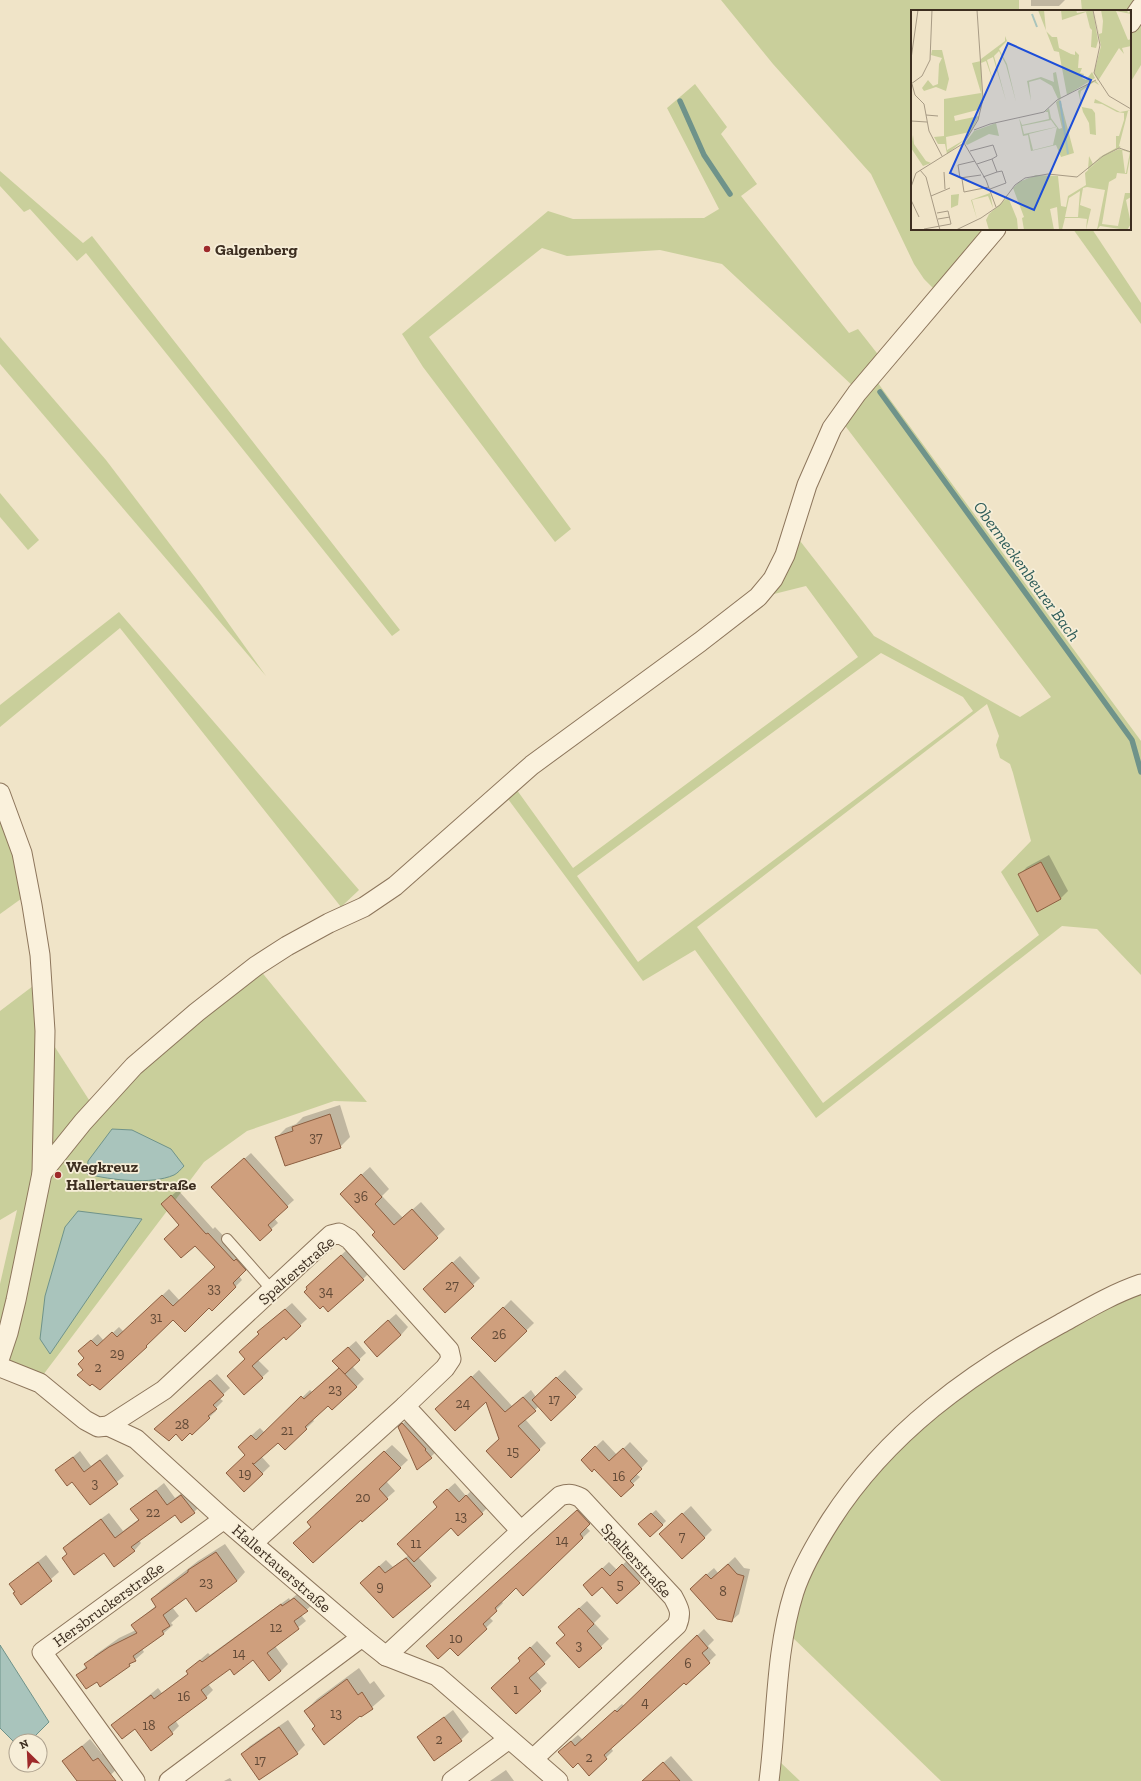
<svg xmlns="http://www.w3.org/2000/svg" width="1141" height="1781" font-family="'Zilla Slab',serif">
<rect width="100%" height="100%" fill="#f0e4c8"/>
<g fill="#c9cf9b" fill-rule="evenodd">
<polygon points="721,0 1019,0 1019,11 912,11 912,229 987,229 936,291 924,279 914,264 871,174 773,64"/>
<polygon points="1081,0 1139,0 1130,11 1082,11"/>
<polygon points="1141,17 1141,65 1130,83 1130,33"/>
<polygon points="695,84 727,127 721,134 757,184 741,196 849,333 858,329 880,357 854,387 722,264 660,250 567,256 542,248 429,337 571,529 555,542 423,367 402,334 548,211 573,219 704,218 719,209 667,108"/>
<polygon points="0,171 83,243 92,236 400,630 392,636 86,253 77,261 30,209 24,212 0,186"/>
<polygon points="1073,229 1092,229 1141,303 1141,324"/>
<polygon points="0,337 106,460 201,585 266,676 0,364"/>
<path d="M875 379 1141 741V975L1097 929 1062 926 816 1118 695 950 643 981 505 795 514 786 573 868 858 657 806 586 766 596 797 537 874 636 1020 717 1051 697 843 423ZM881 653 963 697 973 711 638 962 577 876ZM987 704 999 736 996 745 1000 758 1010 764 1013 773 1031 841 1001 872 1039 935 823 1103 697 927Z"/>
<polygon points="0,493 39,540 28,550 0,517"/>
<polygon points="119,612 359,890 341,907 120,628 0,727 0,705"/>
<polygon points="0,806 25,896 0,914"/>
<polygon points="260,970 367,1102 334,1101 247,1131 204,1162 43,1375 6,1360 51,1172 123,1086"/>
<polygon points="37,983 34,1157 18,1270 0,1327 0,1284 17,1210 0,1220 0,1011"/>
<polygon points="51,1041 91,1103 57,1145 45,1143"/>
<polygon points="1141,1289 1141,1781 941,1781 790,1635 799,1599 831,1528 906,1436 995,1368"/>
<polygon points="779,1761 800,1781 775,1781"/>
</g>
<g fill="#a9c4bc" stroke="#6f938a">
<path d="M112 1129 132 1130 171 1149 184 1166C181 1169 178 1173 174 1175 151 1185 111 1180 87 1174L88 1161Z"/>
<polygon points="78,1211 142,1219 50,1354 40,1339 45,1296 65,1227"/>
<polygon points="0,1645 49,1722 30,1741 16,1741 16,1744 0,1728"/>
</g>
<g fill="#0003">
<polygon points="1031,0 1065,0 1059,6 1031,6"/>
<polygon points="1049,855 1068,891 1061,898 1019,875 1027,867"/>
<polygon points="340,1105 350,1137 340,1147 276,1138 286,1128 296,1124 303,1117"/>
<polygon points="251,1153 294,1200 274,1218 278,1223 260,1239 219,1181"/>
<polygon points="370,1167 389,1189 382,1196 403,1218 421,1202 445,1229 404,1268 349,1186"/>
<polygon points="178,1190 213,1229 215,1227 241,1255 252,1263 239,1276 242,1280 212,1310 209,1307 173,1318 146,1346 84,1370 86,1357 80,1351 98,1334 104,1341 119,1327 124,1332 169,1289 180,1301 216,1267 181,1225 169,1198"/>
<polygon points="349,1248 371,1271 363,1279 315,1279"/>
<polygon points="460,1256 480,1278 445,1312 431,1282"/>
<polygon points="511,1300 534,1323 495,1361 473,1338"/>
<polygon points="292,1303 307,1319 286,1338 284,1336 258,1360 269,1371 244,1394 260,1334 265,1326"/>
<polygon points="396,1314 408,1327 401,1335 373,1334"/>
<polygon points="356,1341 366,1353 352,1366 364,1379 356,1387 328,1404 312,1419 314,1421 285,1449 278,1441 261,1456 270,1466 244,1491 247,1439 260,1428 265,1433 310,1390 312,1392 340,1367 341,1354"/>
<polygon points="479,1370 512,1406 531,1390 536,1397 565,1370 583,1389 575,1397 539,1406 525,1419 546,1443 511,1476 500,1439 486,1401 444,1403"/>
<polygon points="217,1374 230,1388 219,1398 223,1401 215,1409 216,1411 192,1434 190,1432 176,1433 162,1422"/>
<polygon points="411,1416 439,1449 418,1469 399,1427"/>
<polygon points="603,1440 617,1455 630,1442 648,1461 636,1474 640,1477 621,1495 589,1453"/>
<polygon points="392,1445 408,1460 386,1481 395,1491 362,1520 361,1518 312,1526 315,1514"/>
<polygon points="80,1451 91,1466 107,1454 124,1476 90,1504 73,1481 57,1470"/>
<polygon points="164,1483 175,1498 189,1488 201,1505 194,1512 175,1514 139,1540 141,1543 134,1551 104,1552 63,1558 68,1553 64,1548 72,1540 109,1513 123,1531 139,1519 132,1509"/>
<polygon points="455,1483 466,1496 473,1489 489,1506 482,1513 451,1526 418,1557 437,1578 393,1617 368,1576 386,1560 393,1567 409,1555 438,1507 441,1495"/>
<polygon points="584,1504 597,1517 586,1527 590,1531 523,1594 516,1587 501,1601 503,1603 489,1617 493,1621 458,1655 451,1646 434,1639"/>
<polygon points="691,1506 712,1530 704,1538 668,1527"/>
<polygon points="656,1510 666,1521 662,1525 643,1521"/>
<polygon points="225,1544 245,1572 237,1581 186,1596 172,1607 179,1616 171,1623 173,1625 164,1633 142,1649 144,1652 129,1665 97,1681 78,1676 95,1655 119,1638 136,1630 132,1625 157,1605 152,1599 161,1590 198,1561"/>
<polygon points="46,1555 59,1572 22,1604 10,1584"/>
<polygon points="735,1557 744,1568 750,1569 739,1614 731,1621 698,1582 714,1568 718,1573"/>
<polygon points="630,1558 646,1576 639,1582 602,1586 591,1579 609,1562 617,1570"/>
<polygon points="301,1591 314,1603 301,1615 306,1621 275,1646 288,1664 281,1671 254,1659 230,1667 208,1684 213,1690 206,1697 175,1720 179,1726 172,1733 113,1725 158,1688 162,1693 189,1673 187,1671 208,1653 210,1655 289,1598 290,1600"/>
<polygon points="587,1601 601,1616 594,1623 609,1639 579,1667 566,1634 567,1619"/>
<polygon points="704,1629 714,1640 708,1646 716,1655 686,1684 684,1682 611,1748 613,1751 589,1774 566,1745 578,1735 583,1740 622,1704 624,1706"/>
<polygon points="537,1641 551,1656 536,1671 547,1683 516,1713 521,1661 526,1652"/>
<polygon points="359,1668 370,1684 374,1681 385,1696 362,1716 361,1715 316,1726 305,1711 317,1699"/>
<polygon points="453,1710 469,1732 461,1740 418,1737"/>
<polygon points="288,1720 305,1745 297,1753 260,1779 242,1754 250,1746"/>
<polygon points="90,1739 102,1754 106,1751 119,1767 104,1781 78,1781 63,1762"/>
<polygon points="671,1756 693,1781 642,1781"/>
<polygon points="506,1770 514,1781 490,1781"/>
<polygon points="230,1778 232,1781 224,1781"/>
</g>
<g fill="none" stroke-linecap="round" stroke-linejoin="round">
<g stroke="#6f938a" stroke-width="5.5">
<polyline points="680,101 704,155 730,194"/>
<polyline points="880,392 1132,740 1141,772"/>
</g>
</g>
<g fill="#cf9f7d" stroke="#8d5f41">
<polygon points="1041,862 1061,899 1037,912 1018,874"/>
<polygon points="330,1114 341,1148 285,1166 275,1137 293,1131 292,1127"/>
<polygon points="244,1158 288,1207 268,1225 272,1230 260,1241 211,1187"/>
<polygon points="361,1174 382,1197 375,1204 394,1225 412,1209 438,1238 404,1270 372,1235 375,1232 340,1194"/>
<polygon points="171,1195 206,1234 208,1233 234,1261 236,1259 246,1270 233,1283 236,1287 212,1311 209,1308 185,1332 173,1320 146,1346 147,1347 100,1390 92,1384 90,1386 77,1375 83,1370 78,1364 84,1358 78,1351 91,1340 97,1346 112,1332 117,1337 162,1295 173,1306 215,1267 195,1246 181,1258 164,1239 179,1225 161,1204"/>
<polygon points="341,1255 364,1280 328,1312 323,1306 320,1309 304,1292 307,1289 306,1287"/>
<polygon points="452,1262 474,1286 445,1313 423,1289"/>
<polygon points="503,1307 527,1331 495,1362 471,1338"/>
<polygon points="285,1309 301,1326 286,1340 284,1337 252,1366 263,1378 244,1395 227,1376 245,1359 239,1352 259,1334 257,1332"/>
<polygon points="388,1320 401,1335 377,1357 364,1342"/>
<polygon points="348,1347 360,1360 345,1374 332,1361"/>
<polygon points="339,1368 357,1387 332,1410 328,1406 305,1427 307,1429 285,1450 278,1443 254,1464 252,1463 263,1474 244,1492 226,1473 245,1455 238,1447 251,1435 256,1440 301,1396 304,1399"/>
<polygon points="471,1376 505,1412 523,1397 536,1411 518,1426 540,1450 511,1478 486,1451 499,1439 486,1402 455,1431 435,1409"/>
<polygon points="556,1377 576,1397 551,1421 532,1400"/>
<polygon points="210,1380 224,1395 213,1405 217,1409 208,1416 210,1418 192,1435 190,1433 182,1441 176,1434 169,1441 154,1429"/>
<polygon points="402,1423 426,1449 425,1450 432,1458 417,1470 398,1427"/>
<polygon points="595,1446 609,1461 623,1448 642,1469 630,1481 634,1485 621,1497 594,1469 592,1472 581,1460"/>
<polygon points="384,1451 401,1468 379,1489 388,1499 362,1522 361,1520 313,1563 293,1543 311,1527 307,1522"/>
<polygon points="73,1457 84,1472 100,1460 118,1484 90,1505 72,1482 67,1486 55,1470"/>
<polygon points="447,1489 459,1502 466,1495 483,1514 458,1536 451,1528 414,1562 397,1544 437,1507 433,1502"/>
<polygon points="156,1490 167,1505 181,1495 195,1513 181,1523 175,1515 131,1547 135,1551 114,1567 104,1553 74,1575 62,1558 67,1554 63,1548 101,1519 115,1538 139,1520 130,1509"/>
<polygon points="577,1510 590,1524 580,1534 583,1538 523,1596 516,1588 506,1598 495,1608 497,1611 483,1624 487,1629 458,1656 450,1648 438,1659 426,1646"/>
<polygon points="651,1513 663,1525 650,1537 638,1524"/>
<polygon points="682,1513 705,1538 682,1559 659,1534"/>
<polygon points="216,1552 237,1581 196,1612 186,1598 163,1615 170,1626 162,1631 164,1634 133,1656 136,1661 129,1664 130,1666 100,1687 97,1682 86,1689 76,1675 87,1668 84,1664 109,1647 137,1633 131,1625 156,1607 151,1599 188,1572 188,1570"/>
<polygon points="406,1558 431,1586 393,1618 360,1583 379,1566 385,1573"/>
<polygon points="38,1562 52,1581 21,1605 13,1593 15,1592 9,1584"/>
<polygon points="622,1564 640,1583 617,1604 602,1587 592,1596 583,1585 602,1568 610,1576"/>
<polygon points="728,1564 737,1574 744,1576 732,1622 717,1619 690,1589 706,1574 711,1579"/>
<polygon points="294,1598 308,1611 294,1621 299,1629 267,1653 281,1671 269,1681 253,1660 234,1675 230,1669 201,1690 207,1698 168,1727 173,1734 151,1751 135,1729 122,1739 111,1725 151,1695 154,1699 188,1674 186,1671 200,1660 202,1662 281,1604 282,1606"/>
<polygon points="579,1608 594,1624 587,1631 602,1648 579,1668 556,1643 565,1635 558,1627"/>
<polygon points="697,1635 708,1648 702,1653 710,1663 686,1685 684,1683 604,1755 607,1759 589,1776 578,1763 573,1768 558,1752 571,1741 575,1746 615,1710 617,1712"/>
<polygon points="530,1647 545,1664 529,1678 541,1691 516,1714 491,1688 520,1661 518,1658"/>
<polygon points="347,1679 358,1695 362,1692 373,1709 361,1717 360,1716 324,1745 312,1729 315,1726 304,1711"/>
<polygon points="444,1717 462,1741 434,1761 417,1737"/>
<polygon points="279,1727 298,1754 259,1780 241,1754"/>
<polygon points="82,1746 93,1761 98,1758 116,1781 77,1781 62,1761"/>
<polygon points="663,1762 680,1781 642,1781"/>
</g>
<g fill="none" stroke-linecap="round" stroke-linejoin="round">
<g stroke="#8d765c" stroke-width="12">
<polyline id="lane" points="227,1239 272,1290"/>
</g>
<g stroke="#8d765c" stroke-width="21">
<g id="street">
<polyline points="1130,23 1141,7"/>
<polyline points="0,793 22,853 32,905 40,955 45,1031 42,1173 16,1300 8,1333 0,1357"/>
<polyline points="42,1173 83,1122 134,1066 197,1012 256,966 287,946 329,923 364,907 395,886 532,765 700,642 758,597 773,579 785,555 807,485 832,428 857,393 996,229"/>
<polyline points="0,1367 40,1383 85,1420 98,1427 108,1426 136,1439 224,1519 362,1637 386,1656 437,1676 558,1781"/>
<path d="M108 1426 164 1390 331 1235 339 1233 349 1239 449 1350 451 1359 445 1368 405 1406 521 1531 560 1496C569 1493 573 1494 581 1498L673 1597C679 1608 682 1613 677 1625L533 1759"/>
<polyline points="253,1543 405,1406"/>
<polyline points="386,1656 521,1531"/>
<polyline points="135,1781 42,1652 224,1519"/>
<polyline points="169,1781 362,1637"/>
<polyline points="452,1781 509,1739"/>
<path d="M769 1781C777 1719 775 1652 794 1592 802 1567 817 1542 831 1520 887 1433 970 1373 1060 1324 1087 1309 1112 1294 1141 1284"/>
</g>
</g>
<use href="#lane" stroke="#faf1dc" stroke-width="10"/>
<use href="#street" stroke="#faf1dc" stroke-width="19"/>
</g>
<g fill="#9e2a2b" stroke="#f7eed8" stroke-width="1.5">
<circle cx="207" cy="249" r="4"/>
<circle cx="58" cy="1175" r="4"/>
</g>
<g text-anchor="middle" stroke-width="3.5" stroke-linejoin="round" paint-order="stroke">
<g font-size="14" fill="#624a37">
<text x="316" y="1142">37</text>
<text x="361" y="1201">36</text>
<text x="452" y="1290">27</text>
<text x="214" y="1293">33</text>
<text x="326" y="1296">34</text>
<text x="156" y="1322">31</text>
<text x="499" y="1339">26</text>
<text x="117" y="1358">29</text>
<text x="98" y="1372">2</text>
<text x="335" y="1394">23</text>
<text x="554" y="1404">17</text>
<text x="463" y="1408">24</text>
<text x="182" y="1429">28</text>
<text x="287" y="1435">21</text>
<text x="513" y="1456">15</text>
<text x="245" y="1478">19</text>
<text x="619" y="1481">16</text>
<text x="95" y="1488">3</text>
<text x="363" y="1502">20</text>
<text x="153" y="1517">22</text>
<text x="461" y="1521">13</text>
<text x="682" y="1541">7</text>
<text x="562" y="1545">14</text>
<text x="416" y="1548">11</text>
<text x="206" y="1587">23</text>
<text x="620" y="1589">5</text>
<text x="380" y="1591">9</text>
<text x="723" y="1596">8</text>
<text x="276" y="1632">12</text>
<text x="456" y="1643">10</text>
<text x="579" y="1650">3</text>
<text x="239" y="1658">14</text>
<text x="688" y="1668">6</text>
<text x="516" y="1694">1</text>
<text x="184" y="1701">16</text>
<text x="645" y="1707">4</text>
<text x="336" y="1718">13</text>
<text x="149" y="1730">18</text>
<text x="439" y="1744">2</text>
<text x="589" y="1762">2</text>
<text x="260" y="1765">17</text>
</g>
<g font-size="16" font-weight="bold" fill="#3d2e20" stroke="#f7eed8" text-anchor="start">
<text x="215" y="255">Galgenberg</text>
<text x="66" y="1172">Wegkreuz<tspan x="66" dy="18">Hallertauerstraße</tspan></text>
</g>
<g font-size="16" fill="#3d2e20" stroke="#f7eed8">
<text transform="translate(296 1270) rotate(-41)" y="6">Spalterstraße</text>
<text transform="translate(637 1560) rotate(47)" y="6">Spalterstraße</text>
<text transform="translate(282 1568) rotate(41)" y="6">Hallertauerstraße</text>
<text transform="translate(108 1604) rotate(-36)" y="6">Hersbruckerstraße</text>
</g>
<g font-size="17" font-style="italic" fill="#2f5d5a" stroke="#f7eed8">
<text transform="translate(1027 571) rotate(54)" y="6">Obermeckenbeurer Bach</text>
</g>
</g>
<g transform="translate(911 10)">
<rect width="220" height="220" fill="#f0e4c8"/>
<path d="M127 0H133L135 21 141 27H146L148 38 160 44 164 45V41L168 45 167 58H171L169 63 173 64 171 68 175 70 181 62 184 68 156 85 148 42 143 41ZM150 0H165L166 3 182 0 187 31 185 38 180 37 181 20 179 18 175 2 151 10ZM183 0 188 24 191 23 192 11 190 0H216L217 3 220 0V4L205 1 217 30 220 29V36L211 38 213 44 208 38 187 71 183 63 190 36ZM94 26 96 31 88 39 96 54 105 92 95 55 88 41 83 46 95 91 82 47 76 50 83 74 75 51 70 53V49L94 31ZM21 40H31L38 69 35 81 25 77 13 81 11 78 17 70 22 76 27 74 28 54 31 48 20 45ZM70 51 71 91 70 99 43 106 44 111 68 106 57 127 36 144 34 134H27L23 127 33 126V89L70 83 61 53ZM59 122 53 130 36 140 35 127ZM145 62 150 88 147 89 141 76 129 69 118 72 120 91 116 71 130 67 143 72 142 63ZM185 71 188 75 183 72 170 81 169 85 171 97 181 99 184 103 185 125 179 124 178 113 172 102 167 81 179 72ZM149 89 163 143 150 147 145 135 120 141 117 125 112 126 108 108 111 115 138 109 137 102H134L138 98 140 108 148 119 151 118 145 92ZM140 110 145 117 113 124 111 116ZM146 117 142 135 122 140 118 124ZM184 89 209 102 220 100 217 101 208 136 210 137 190 147 177 160 178 146 182 154 189 147 205 138V126H208L213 110V103L206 102 191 94 183 93ZM85 113 88 126 78 124 56 135 54 133 63 121ZM2 125 3 134 15 151 20 153 12 156 0 138ZM208 139 220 143 216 164 206 163 205 168 198 172 191 214 207 216 214 183H220V187L215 190 220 214 216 220 189 216 186 220 194 180 176 177 172 178 169 195 180 199 175 220 176 209 168 208H154L151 220H148L146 197 139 199 143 220H113L111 208 113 207 102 178 108 172 125 165 147 166 150 196 155 197 157 186 175 175 174 163 192 146ZM211 139 219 142 215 163H214ZM169 181 167 207H154L158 188ZM79 183 82 198 77 186 61 190 66 209 60 190ZM48 184 47 195 40 198V185ZM97 187 106 209 107 220H78L75 210 78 204Z" fill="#c9cf9b" fill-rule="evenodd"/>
<path fill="none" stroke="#a9c4bc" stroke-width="2" d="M121 4 126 17M149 91 157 144"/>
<path fill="none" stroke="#a89b85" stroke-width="1" d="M182 0 189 35 183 63 198 86 220 99M0 49 7 0M0 74 11 66 19 50 21 0M1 74 4 85 13 94 18 121 31 146M15 105 27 106M0 111 16 112M63 120 79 114 133 102 146 90 185 70M53 133 75 170 85 197M59 141 82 135 86 146 81 149 86 162 91 161 95 173 79 179M64 151 47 155 49 168 70 165M66 154 81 149M9 160 15 167 20 186M33 162 34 179M72 167 86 162M51 169 53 182 78 177M0 177 5 163 53 133 67 110 72 89 66 0M0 190 8 207M27 209 39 207M13 219 40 214 37 201 26 203M29 220 20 186 39 178M45 220 70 208 89 195 104 175 114 168 137 164 166 167 192 146 208 138 220 142"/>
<path fill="#1d4ed8" fill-opacity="0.15" stroke="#1d4ed8" stroke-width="2" d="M97 33 180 70 123 200 39 163Z"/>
<rect width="220" height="220" fill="none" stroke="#3d2e20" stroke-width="2"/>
</g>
<g transform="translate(28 1753) rotate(336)"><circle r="19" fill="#f7eed8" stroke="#ada18e"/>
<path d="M0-3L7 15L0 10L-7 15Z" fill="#9e2a2b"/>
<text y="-6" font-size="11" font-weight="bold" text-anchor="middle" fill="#3d2e20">N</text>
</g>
</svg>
